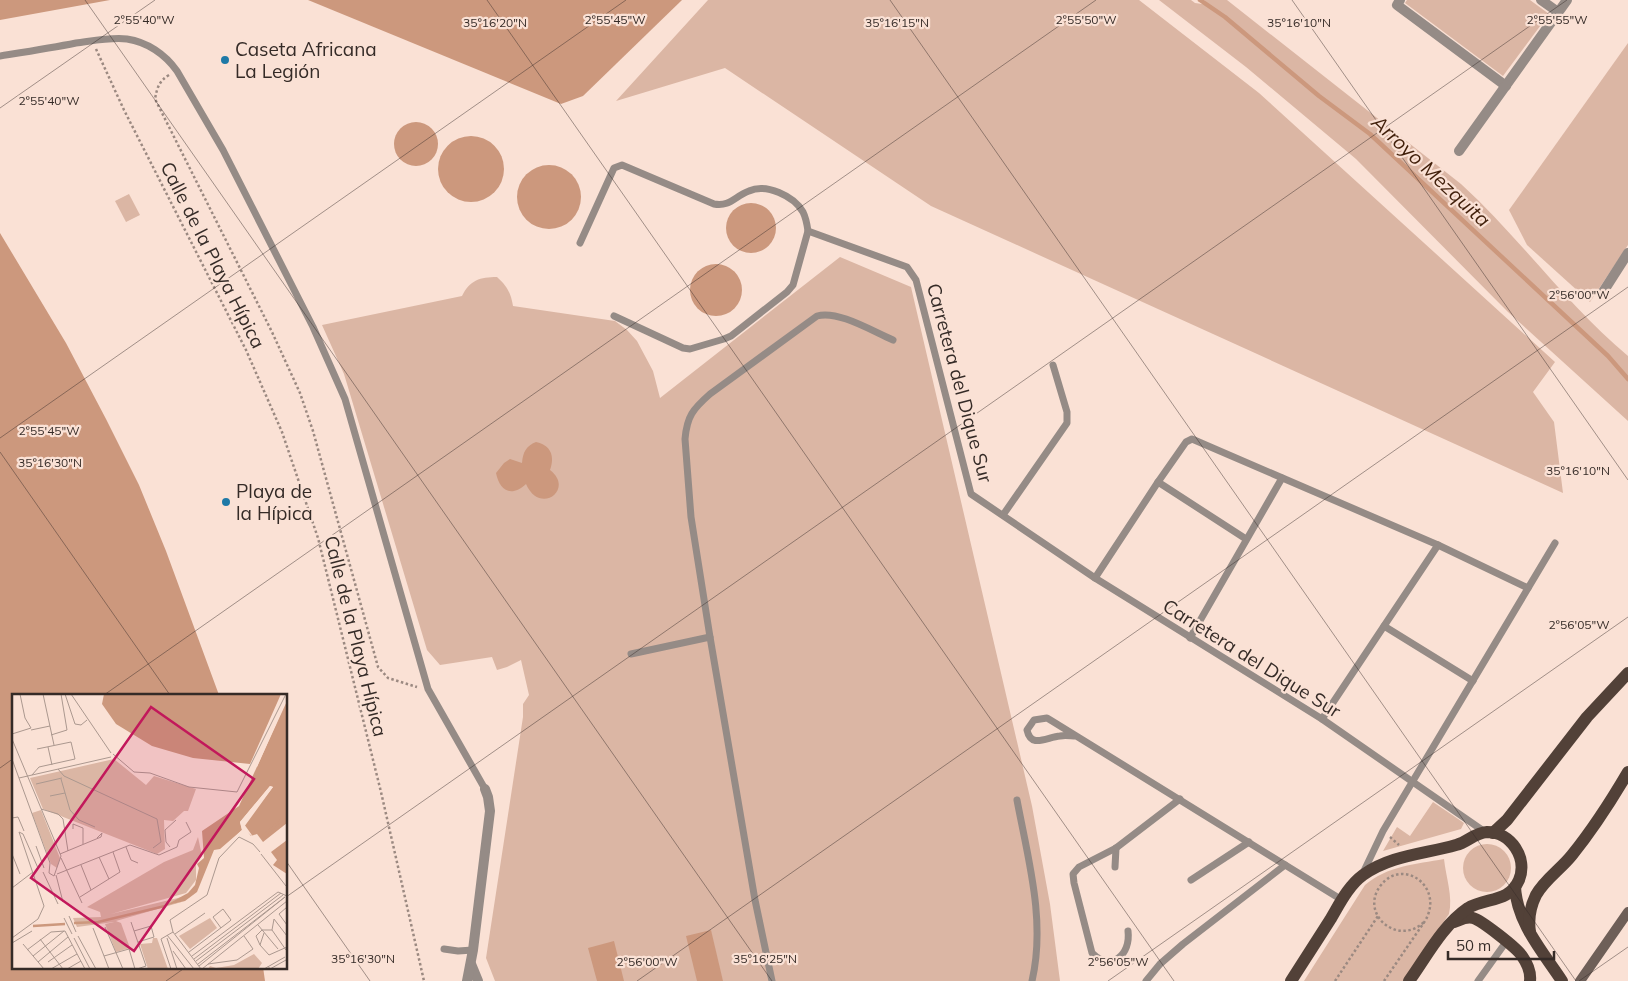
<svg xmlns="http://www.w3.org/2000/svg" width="1628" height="981" font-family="Mulish,sans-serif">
<rect width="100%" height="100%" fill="#fae1d5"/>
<g fill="#dbb6a4">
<polygon points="708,0 1139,0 1259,93 1555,362 1533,392 1554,422 1563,493 931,206 725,68 616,101"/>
<path d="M1159 0H1191L1195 3 1209 5 1204 0H1227L1461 184C1520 238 1567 305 1628 356V421L1508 312 1356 159 1246 67Z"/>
<polygon points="1407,0 1530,0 1549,14 1503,76 1405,3"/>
<polygon points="1628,43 1628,245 1590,302 1527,245 1509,210"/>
<polygon points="129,194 140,215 126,222 115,201"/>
<path d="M840 257 911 287 1032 806 1050 904 1060 981H495L486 958 523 717V704L529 695 521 660 507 667 497 670 492 657 440 665 427 650 344 374 322 325 462 296C470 280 480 277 497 277 507 286 511 293 513 306L615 321 627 330 637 341 653 371 660 398Z"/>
<polygon points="1433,802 1464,823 1461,829 1383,851 1397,827 1410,836"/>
<circle cx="1487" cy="868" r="24"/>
<path d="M1444 859C1446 878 1453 896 1449 914L1403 981H1304L1365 885C1387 866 1416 864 1444 859Z"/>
</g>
<g fill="#cc987d">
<polygon points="0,0 110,0 0,20"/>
<polygon points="308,0 682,0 583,96 561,104"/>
<circle cx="416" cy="144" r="22"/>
<circle cx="471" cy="169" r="33"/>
<circle cx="549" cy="197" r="32"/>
<circle cx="751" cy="228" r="25"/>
<polygon points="0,233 66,343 106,419 139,485 166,551 219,695 14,695 14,967 263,967 265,981 0,981"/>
<circle cx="716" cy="290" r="26"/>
<path d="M536 442C551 445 555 456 550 470 575 489 540 516 526 484 512 497 500 492 496 473L504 463 510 459 522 463C523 452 526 446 536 442Z"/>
<polygon points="711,930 723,981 697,981 686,936"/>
<polygon points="614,941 624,981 597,981 588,948"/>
</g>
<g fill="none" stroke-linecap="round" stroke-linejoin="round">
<polyline stroke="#cc987d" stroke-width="4.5" points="1200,0 1225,17 1319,96 1370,134 1608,356 1628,379"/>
<g stroke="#9b8981" stroke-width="2.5" stroke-dasharray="2.5 2.5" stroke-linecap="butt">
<polyline points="96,49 124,110 246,350 282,432 318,538 381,792 424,981"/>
<path d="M169 75C159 81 157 88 155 99L272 332 300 393 313 431 378 667 388 678 417 687"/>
<polyline points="1390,837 1399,845"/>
<polyline points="1335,981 1378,916"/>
<path d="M1384 981 1425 921C1445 887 1403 857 1381 885 1358 914 1399 948 1425 921"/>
</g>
<g stroke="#958b86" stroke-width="7">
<path d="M0 56C25 52 51 48 76 43 92 41 111 37 127 39 147 42 165 54 177 71L223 150 313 327 345 399 428 689 485 789"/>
<path d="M580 243 614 168 622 165 714 204C730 207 735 196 749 191 766 183 794 196 803 212 806 218 807 224 808 231L907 267 916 280 971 494 1095 578 1322 719 1485 832"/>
<polyline points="614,316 683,348 690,349 724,339 731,336 787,292 793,285 808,231"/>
<polyline points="1158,482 1246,539"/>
<polyline points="1003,515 1067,423 1067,412 1053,365"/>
<polyline points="1095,578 1158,482 1186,442 1192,439 1438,545 1528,588"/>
<polyline points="1384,626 1473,681"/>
<polyline points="1190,638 1282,478"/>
<polyline points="631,654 710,637"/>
<polyline points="1322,719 1438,545"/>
<path d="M1076 736C1071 736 1065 735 1060 736 1047 737 1031 749 1027 730L1034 720 1047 718 1052 721 1342 900"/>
<path d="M1017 800C1028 859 1046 921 1032 981"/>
<polyline points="1115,867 1116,848"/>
<polyline points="1363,873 1383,831 1555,543"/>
<polyline points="1191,880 1249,842"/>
<path d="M1128 931C1131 955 1111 972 1092 953L1074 883 1073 874 1079 867 1116 848 1180 799"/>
<polyline points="444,949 458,951 473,950"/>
<path d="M772 981 755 900 710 637 691 517 685 439C687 416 693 409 710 394L817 316C838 310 872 331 893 340"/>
<polyline points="1146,981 1160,964 1183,944 1285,865"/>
<polyline points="1478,981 1506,942"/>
</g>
<g stroke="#958b86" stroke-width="10">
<polyline points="1400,0 1397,5 1506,86"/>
<polyline points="1541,0 1558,12"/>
<polyline points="1459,151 1567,0"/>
<polyline points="1603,292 1628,253"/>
<polyline points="471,964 478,981"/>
<polyline points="467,981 473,950 490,811 488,797 485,789"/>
</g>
<polyline stroke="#6e5f58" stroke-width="10" points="1580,981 1628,912"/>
<g stroke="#524138" stroke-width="12">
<polyline points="1493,833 1507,820 1587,717 1628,673"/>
<path d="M1515 887C1517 923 1543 952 1562 981"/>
<path d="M1454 922C1460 920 1466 916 1473 918 1481 920 1517 948 1522 956 1527 963 1531 972 1530 981"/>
<path d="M1530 932C1528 919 1530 907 1536 895 1545 879 1561 869 1572 855 1593 829 1611 801 1628 772"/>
<path d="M1291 981C1304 961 1317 940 1330 920 1339 905 1348 886 1363 875 1391 855 1425 854 1456 845 1468 842 1474 833 1487 832 1511 832 1528 858 1519 880 1509 903 1486 897 1468 908 1442 926 1427 956 1409 981"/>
</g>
</g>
<path fill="none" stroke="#352b27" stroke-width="1" stroke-opacity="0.45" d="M85 0 772 981M487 0 1174 981M890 0 1576 981M1292 0 1628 480M0 108 155 0M0 438 626 0M0 452 170 695M104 695 1096 0M0 768 14 758M286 861 370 981M286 897 1567 0M166 981 186 967M637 981 1628 287M1108 981 1628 617M1579 981 1628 947"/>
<g fill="#1e79a7" stroke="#fae1d5" stroke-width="2">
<circle cx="225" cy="60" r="5"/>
<circle cx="226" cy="502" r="5"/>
</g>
<g text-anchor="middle" stroke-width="4.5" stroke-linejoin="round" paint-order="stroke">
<g font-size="19" fill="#352b27" stroke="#fae1d5" text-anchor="start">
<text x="235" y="56">Caseta Africana<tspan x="235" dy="22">La Legión</tspan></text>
<text x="236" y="498">Playa de<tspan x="236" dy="22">la Hípica</tspan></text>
</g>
<g font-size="19" fill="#352b27" stroke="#fae1d5">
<text transform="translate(213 255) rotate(63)" y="7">Calle de la Playa Hípica</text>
<text transform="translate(960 383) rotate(75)" y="7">Carretera del Dique Sur</text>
<text transform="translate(356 636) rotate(76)" y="7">Calle de la Playa Hípica</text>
<text transform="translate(1252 658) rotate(32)" y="7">Carretera del Dique Sur</text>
</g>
<g font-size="20" font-style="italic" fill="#411f0a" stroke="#fae1d5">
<text transform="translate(1431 171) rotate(43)" y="7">Arroyo Mezquita</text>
</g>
</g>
<g transform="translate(12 694)">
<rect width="275" height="275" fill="#fae1d5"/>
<path d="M102 65 134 91 142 82 184 95 176 117H172L161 127 152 126 153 155 145 160 31 115 18 84ZM29 116 48 164 45 174 39 170 20 119ZM186 143 190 162 184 170V186L174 199 99 220 170 203 154 211 173 207 104 227 109 229 118 254 104 258 93 230 102 228 65 233 61 224 89 223 88 218 75 213 152 168 181 156ZM198 224 205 234 178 255 167 242ZM141 244H145L156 275H136L128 250 140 249ZM242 260 250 269 246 275H196L198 272 204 274 222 271Z" fill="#dbb6a4"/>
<path d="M92 0H269L238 70 181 64 140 52 104 30 90 10ZM275 7V129L251 148 245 140 239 142 232 133 261 93 258 92 228 128 230 136 208 155 202 156 185 198 173 207 152 212 176 199 183 191 187 174 185 170 192 164 190 137 227 112ZM275 146V180L261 171 265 166 259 158Z" fill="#cc987d"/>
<path d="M275 5 245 73 243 72 273 6ZM258 92 261 93 232 130 242 144 233 136 208 157 230 136 228 128Z" fill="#fae1d5"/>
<path fill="none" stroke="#cc987d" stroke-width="2.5" d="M249 144 275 121M62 229 86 228 153 212M21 232 53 230"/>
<path fill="none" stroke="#ab988f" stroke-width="1" d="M31 0 42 51M53 0 63 30 69 31 75 26M59 0 99 59M19 36 38 32M0 40 19 34 13 24 8 0M39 41 55 36 49 0M0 45 49 162 42 182 37 179 38 169 0 65M36 53 40 71M101 60 122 78 138 79 177 93 225 98 274 0M46 75 52 82 145 125 149 148 141 154M20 81 27 73 63 65 59 48 25 55M7 84 99 63M49 85 58 116 67 126 83 133M24 90 50 84M38 102 53 99M29 115 46 120 51 125 56 157M0 124 6 123 12 137M61 135V130L71 134V150M24 152 32 174M114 153 119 166 126 169M158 153 154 148 153 136 164 126M0 160 8 180M48 160 89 143 90 139 85 144M249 160 274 192M87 163 97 185M49 164 70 209M69 171 79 196M31 178 46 210M45 180 118 151 147 161 165 153 167 146 179 138 174 128M44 181 51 208M0 194 21 178M68 203 108 178 101 158M275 213 267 220 275 231M57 222 64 238M52 224 60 240M119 228 134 272 125 275M246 231 266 255M93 233 111 275M81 234 92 262M260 236 274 256M53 237 73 275M122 237 139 232 142 243 126 248M252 239 248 251 257 261 275 253M163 240 193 219M155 241 182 275M66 242 84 275M0 244 26 225 32 212 7 138 11 140 26 174M62 244 78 275M155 244 165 275M28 245 51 275M0 249 20 237M11 250 32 275M248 251 244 242 250 236H260L262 225 275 242M15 256 39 238 53 237M161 257 174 275M177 258 218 227 219 226 211 215 201 223 209 234M21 262 52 237M180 262 266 198 275 202M182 265 269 199M184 267 271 201M26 268 56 243M36 268 60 251M186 270 273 203M196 270 225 266 241 255 232 242M187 272 273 203M256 272 258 275 274 266M39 275 65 260M55 275 69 267M97 275 92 262 117 255 123 275M159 275 149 245 161 238M189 275 161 238 158 226 195 201 207 164 227 143 241 150 248 158M190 275 275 207M252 275 273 263"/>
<path fill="#c2185b" fill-opacity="0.15" stroke="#c2185b" stroke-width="2.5" d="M139 13 242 85 122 257 19 184Z"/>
<rect width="275" height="275" fill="none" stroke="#352b27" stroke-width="2.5"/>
</g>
<g font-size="12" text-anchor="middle" fill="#352b27" stroke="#fae1d5" stroke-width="4.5" stroke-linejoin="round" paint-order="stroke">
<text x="615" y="24">2°55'45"W</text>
<text x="1086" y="24">2°55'50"W</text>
<text x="1557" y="24">2°55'55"W</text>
<text x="144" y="24">2°55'40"W</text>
<text x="1299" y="27">35°16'10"N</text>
<text x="495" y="27">35°16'20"N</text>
<text x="897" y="27">35°16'15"N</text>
<text x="49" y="105">2°55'40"W</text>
<text x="1579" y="299">2°56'00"W</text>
<text x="49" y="435">2°55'45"W</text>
<text x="50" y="467">35°16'30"N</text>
<text x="1578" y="475">35°16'10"N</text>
<text x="1579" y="629">2°56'05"W</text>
<text x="363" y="963">35°16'30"N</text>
<text x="765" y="963">35°16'25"N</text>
<text x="647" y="966">2°56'00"W</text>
<text x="1118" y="966">2°56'05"W</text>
</g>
<path d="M1448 951v8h106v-8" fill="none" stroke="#352b27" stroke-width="2.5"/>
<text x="1456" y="951" font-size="15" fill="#352b27" stroke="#fae1d5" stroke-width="4" paint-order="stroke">50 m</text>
</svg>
